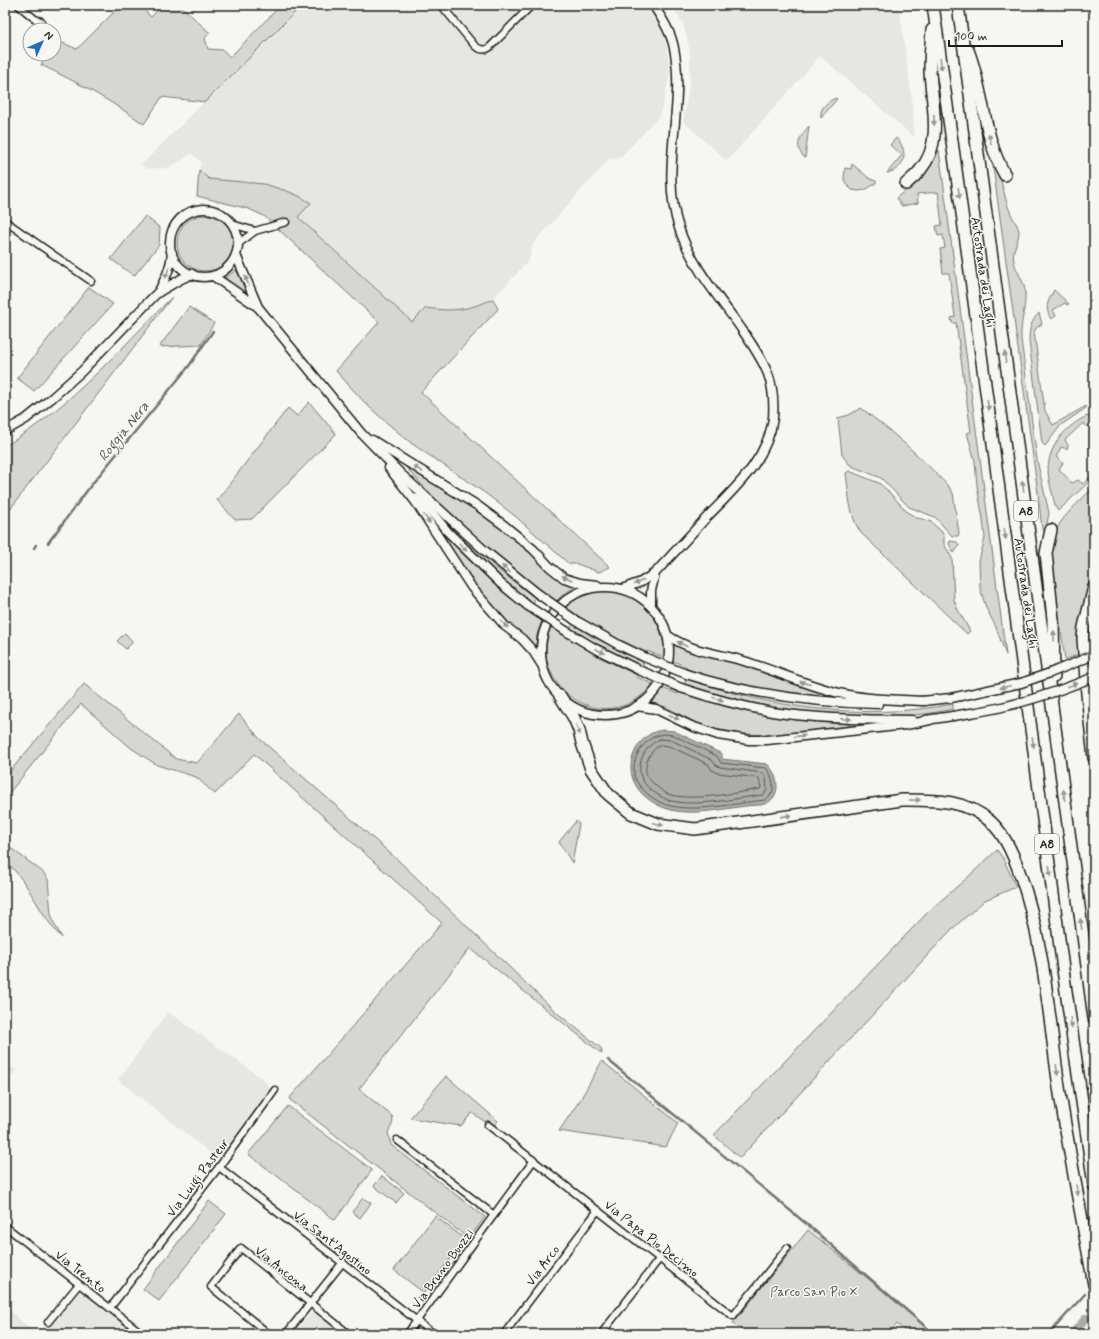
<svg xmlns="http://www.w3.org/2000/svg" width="1099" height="1339" font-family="Mynerve,sans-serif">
<rect width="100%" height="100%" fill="#f6f6f2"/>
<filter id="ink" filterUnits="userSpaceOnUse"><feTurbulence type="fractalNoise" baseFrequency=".025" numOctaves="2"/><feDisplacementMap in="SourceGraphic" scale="8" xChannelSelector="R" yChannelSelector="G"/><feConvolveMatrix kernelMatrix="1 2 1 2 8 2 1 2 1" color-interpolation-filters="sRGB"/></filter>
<g filter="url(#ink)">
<g fill="#e6e6e2">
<polygon points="302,5 644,5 659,25 666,42 670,70 665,97 659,116 621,157 615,159 610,158 532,245 531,253 529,260 493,299 468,309 442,311 412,322 264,184 209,179 199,170 201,162 191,153 182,160 167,168 147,169 141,165"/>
<polygon points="671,5 899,5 913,108 914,137 820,56 727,161 683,121 690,81 690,51 683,23"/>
<polygon points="168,1012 263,1079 270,1089 218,1159 118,1080"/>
<polygon points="5,1068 17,1069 5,1084"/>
<polygon points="80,1288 137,1334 41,1334"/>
<polygon points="5,1307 37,1334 5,1334"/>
<polygon points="313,1311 342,1334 293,1334"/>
</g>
<g fill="#d6d6d2" stroke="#797977">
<path d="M121 5H139L151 17 163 5H180L210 33 205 38 208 49 223 50 230 57 281 5H302L205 102 162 97 144 124C111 101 77 82 41 65L46 54H54V45L56 47 63 43 77 49Z"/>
<path d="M836 98 837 99 821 118C819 108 828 101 836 98Z"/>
<path d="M809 126 805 158C793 147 800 136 809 126Z"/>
<path d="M896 138C909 150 906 169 887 173L902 155 890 145Z"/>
<path d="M939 150 1006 655 995 625 986 608 980 588 979 561 985 538 983 519 977 486 975 461 967 433 971 432 956 323H952L951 318 955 317 949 273H943L940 249 945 248 943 235 938 236 936 226 942 225 938 192 917 194 918 203 902 206 896 198C913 185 930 170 939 150Z"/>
<polygon points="852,164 870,179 876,181 876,183 865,190 859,191 852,190 847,185 844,179 845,168 851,169"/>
<path d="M993 167H996C1003 182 1004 199 1011 214 1013 219 1018 225 1019 231 1019 242 1011 250 1014 261 1016 273 1025 280 1025 293 1026 308 1020 323 1021 339L1037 460 1049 513 1046 529 1043 531 1042 530 1038 493Z"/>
<path d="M199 170 209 179 264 184 287 191 299 196 311 203 298 217 412 322 426 308C453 312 468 310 493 299L498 309 421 392 610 567 599 572 577 564H569L515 516 485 493 411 443 387 423 366 404 336 371 379 322 264 216 249 209 197 196Z"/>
<circle cx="205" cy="243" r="28"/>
<polygon points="145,216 160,228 159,245 134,276 111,259"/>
<polygon points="236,270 250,296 249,297 225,278"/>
<polygon points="89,287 113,304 34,391 17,378"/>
<path d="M1054 290 1069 304 1067 305 1065 303 1053 310 1056 316 1051 319C1044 307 1048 301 1054 290Z"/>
<path d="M172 297 11 508 5 502V446C68 409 120 349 172 297Z"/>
<polygon points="189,307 214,323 201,345 159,347"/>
<path d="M1039 313 1042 324 1036 328 1034 332 1045 411 1053 425 1086 406V408L1061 425 1045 446 1042 443 1029 341C1029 330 1031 321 1039 313Z"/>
<polygon points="309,402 336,434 252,519 235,520 217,500 288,408 297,416"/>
<path d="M861 408C893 432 922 458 949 487L953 493 959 533 958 536H952L935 517 909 507 881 478 854 467 849 464 842 455 838 418 849 415Z"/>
<path d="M1087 416 1092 417 1093 422 1087 427 1083 423 1065 440 1068 445 1067 449 1061 447 1056 457 1063 463 1059 469 1072 483 1078 480 1083 484 1094 473V477L1058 511 1055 506C1053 494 1048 482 1048 469 1049 445 1066 426 1087 416Z"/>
<polygon points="402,463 497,524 531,553 560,580 565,583 576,586 564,594 556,601 516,574 447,512"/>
<path d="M849 471 879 483 889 492 907 512 917 518 930 521 941 531 944 536V544L952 558 954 600 958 610 970 631 967 634 861 533C849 516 849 494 846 473Z"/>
<path d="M1094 487V578L1089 591 1079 654 1065 660C1062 638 1059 616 1056 594 1053 576 1047 557 1052 539 1059 518 1079 502 1094 487Z"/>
<polygon points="443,518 496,568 535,598 533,604 503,581 441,521"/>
<path d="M447 537C472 563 497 588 526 609V610L542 621 537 634 536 646 533 645C527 635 514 630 506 621 481 596 463 568 444 539Z"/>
<polygon points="950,541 957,542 959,546 954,553 949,544"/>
<path d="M602 591C630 592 650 604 660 630 663 639 666 649 665 658L647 651 646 653 612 637 577 617V615L565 607C576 597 587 593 602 591Z"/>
<polygon points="1094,600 1094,648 1088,650 1088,636"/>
<polygon points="573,624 591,636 645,662 641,667 606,650 570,629"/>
<path d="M551 626 599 657 637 675V677L653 684C648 690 642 696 635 700 597 724 547 694 546 650 546 642 548 634 551 626Z"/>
<polygon points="125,633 133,642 126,649 117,641"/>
<polygon points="674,643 689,651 747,666 815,691 846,700 782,695 714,679 687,669 687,667 673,661"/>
<path d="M687 679C770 708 865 721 953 704V709C867 728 767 711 684 684Z"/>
<path d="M84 684 176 759 197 763 239 714 260 739 399 861 556 1012 601 1048 602 1054 470 948 359 1089 392 1116C394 1122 392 1126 388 1132L391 1145 485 1217 469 1239 289 1099 442 923 254 754 215 794 196 777 157 765 131 748 81 704 5 798V777Z"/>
<path d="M662 688 678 694 679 692C734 711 790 722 848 724L851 726 769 735 745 734 715 729 698 724 666 707 651 703 650 702Z"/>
<polygon points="576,821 579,824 572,863 559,842"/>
<path d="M5 844 43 872 48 879 51 914 54 923 62 938C39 915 30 882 5 861Z"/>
<polygon points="997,850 1003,858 1016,887 985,900 951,930 740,1158 714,1135 931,909 967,878"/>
<polygon points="602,1061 678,1123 666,1147 559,1131 580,1100"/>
<polygon points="446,1076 498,1121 493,1127 472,1113 461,1126 410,1118"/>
<polygon points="288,1106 372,1170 335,1220 248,1154"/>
<polygon points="382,1176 404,1193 396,1203 374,1186"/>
<polygon points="363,1198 371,1203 360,1218 352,1212"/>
<polygon points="209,1201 226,1214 159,1301 143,1289"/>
<polygon points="435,1216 465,1239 424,1293 394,1270"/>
<polygon points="808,1230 908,1311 933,1334 909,1334 897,1324 889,1334 747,1334 733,1323"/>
</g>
<path fill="#acaca9" stroke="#727271" d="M664 730 674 731 722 754V759L767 764C775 770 780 786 775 795 774 797 770 802 767 803 761 806 752 805 746 806 722 809 688 817 665 808 639 799 622 775 636 749 642 738 651 731 664 730Z"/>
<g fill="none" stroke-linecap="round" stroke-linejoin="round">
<g stroke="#565654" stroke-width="1">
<path d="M665 734 673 735 717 756 721 763 766 768C771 772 775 786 772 793 770 796 767 798 765 800 737 803 693 813 667 805 654 801 636 787 634 774 632 755 646 735 665 734Z"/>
<path d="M660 739 671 740 712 760 716 765 720 767 763 773 766 777 767 790 763 795C736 798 693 808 668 800 662 798 655 793 650 789 642 782 639 775 640 765 642 753 649 744 660 739Z"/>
<path d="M661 745 669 746 708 764 712 770 718 773 759 778 761 788 760 789C733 793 697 801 671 795 664 793 658 788 653 783 648 778 645 774 646 767 647 757 652 749 661 745Z"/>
</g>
<g stroke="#727271" stroke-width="2.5">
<polyline points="48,543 92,484 189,366 213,331"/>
<polyline points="34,548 36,545"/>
<polyline points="608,1060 815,1231 934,1334"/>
<polyline points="1049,1334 1085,1294"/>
</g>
<polyline stroke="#acaca9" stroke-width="8" points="1072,1334 1086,1318"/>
<g stroke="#1c1c1c" stroke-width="9">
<g id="street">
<polyline points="18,5 35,19 41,21"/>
<path d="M441 5 475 46C479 49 484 51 489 48L532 5"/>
<polyline points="5,221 91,281"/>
<polyline points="232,224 255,231"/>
<polyline points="238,244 255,231 286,222"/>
<polyline points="488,1125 733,1316 787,1248"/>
<polyline points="397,1140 494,1215"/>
<polyline points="219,1167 434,1334"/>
<polyline points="5,1226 143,1334"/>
<polyline points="110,1308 219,1167 275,1090"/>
<polyline points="48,1322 79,1284"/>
<polyline points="269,1334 211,1287 241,1248 349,1334"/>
<polyline points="286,1334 343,1262"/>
<polyline points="407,1334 534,1160"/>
<polyline points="504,1334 598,1210"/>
<polyline points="601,1334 660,1258"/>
</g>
</g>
<g stroke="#1c1c1c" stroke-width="11">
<g id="secondary">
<circle cx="204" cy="243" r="34"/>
<polyline points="236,255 258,307"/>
<polyline points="213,276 258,307 361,433 401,474 484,550 537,593"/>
<path d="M158 293C165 279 171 268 172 253"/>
<polyline points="5,431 26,419 53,397 82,371 157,293 181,279 192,274"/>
<polyline points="372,440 478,506 505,526 533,549 550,567 564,578 580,583 597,585"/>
<polyline points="389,468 415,501 472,588 505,626 522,639 533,651 542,665"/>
<polyline points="419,497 448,532 500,583 528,606"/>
<circle cx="605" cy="651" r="64"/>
<path d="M622 589 641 582 655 573C673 554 690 535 708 516 735 488 768 459 773 418 774 404 773 387 768 374 761 356 749 340 738 324 716 294 691 264 679 228 659 169 686 107 674 48 671 32 662 18 653 5"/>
<polyline points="651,606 651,591 655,573"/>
<polyline points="575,620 619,645 644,657"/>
<polyline points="566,631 594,648 639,670"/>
<path d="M667 635C692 652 716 653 744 661 779 672 812 688 848 695 874 700 900 700 926 701"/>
<path d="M686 674C749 694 812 703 878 704"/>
<path d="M681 688C711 698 741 706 772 712 818 719 866 720 912 720"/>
<polyline points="922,701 951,698"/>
<polyline points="637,706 656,709 691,726 718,735 749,740 767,740 906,725 930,720"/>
<polyline points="926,720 953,716"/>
</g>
</g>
<g stroke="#1c1c1c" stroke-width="14">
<g id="highway">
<polyline points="933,5 967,249 1065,984 1094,1185"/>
<polyline points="958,5 1094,1018"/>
<path d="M968 50C984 91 983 137 1005 175"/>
<path d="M906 184C911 179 917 175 921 169 944 141 931 102 930 70 930 57 931 43 932 30"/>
<polyline points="1051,530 1046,553 1053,619 1054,676"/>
<polyline points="1094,587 1084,627 1083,638 1087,694 1094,758"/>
<path d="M560 696 574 718 579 730 582 743 591 769 608 794 631 813 658 824 695 829 902 800C934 800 966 799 991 822 1006 836 1014 856 1020 874 1046 947 1049 1025 1061 1100 1071 1162 1083 1224 1094 1285"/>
</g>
</g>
<use href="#street" stroke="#f6f6f2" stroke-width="6"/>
<use href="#secondary" stroke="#f6f6f2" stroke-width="8"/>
<use href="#highway" stroke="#f6f6f2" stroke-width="11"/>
<g stroke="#1c1c1c" stroke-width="11" stroke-linecap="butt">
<g id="secondary-bridge">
<polyline points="537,593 575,620"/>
<polyline points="528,606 566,631"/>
<polyline points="644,657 686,674"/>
<polyline points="639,670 681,688"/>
<polyline points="951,698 1021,683 1050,673 1094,655"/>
<path d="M953 716C970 713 986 711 1002 707 1034 700 1064 689 1094 677"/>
</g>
</g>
<use href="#secondary-bridge" stroke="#f6f6f2" stroke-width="8"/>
</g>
<defs><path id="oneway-solid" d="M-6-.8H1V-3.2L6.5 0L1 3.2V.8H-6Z"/></defs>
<g fill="#949492">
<use href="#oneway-solid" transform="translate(941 64) rotate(82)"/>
<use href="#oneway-solid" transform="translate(934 120) rotate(90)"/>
<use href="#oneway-solid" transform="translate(990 139) rotate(-104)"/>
<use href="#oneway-solid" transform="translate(959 193) rotate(82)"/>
<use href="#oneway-solid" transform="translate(167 273) rotate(113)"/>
<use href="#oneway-solid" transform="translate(247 281) rotate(-113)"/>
<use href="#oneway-solid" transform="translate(1005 357) rotate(-98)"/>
<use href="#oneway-solid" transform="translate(988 405) rotate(82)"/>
<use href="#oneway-solid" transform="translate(418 469) rotate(-147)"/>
<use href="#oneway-solid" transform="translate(1023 486) rotate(-98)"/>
<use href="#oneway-solid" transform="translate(427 519) rotate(55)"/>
<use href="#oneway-solid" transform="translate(1005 534) rotate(82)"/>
<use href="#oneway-solid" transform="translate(463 547) rotate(45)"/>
<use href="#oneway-solid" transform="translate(506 569) rotate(-140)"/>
<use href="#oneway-solid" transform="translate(567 578) rotate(-157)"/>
<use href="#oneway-solid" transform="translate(639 582) rotate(155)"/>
<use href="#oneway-solid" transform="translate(504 624) rotate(44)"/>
<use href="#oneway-solid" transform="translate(1054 636) rotate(-92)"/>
<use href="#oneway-solid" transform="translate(682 644) rotate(-153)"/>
<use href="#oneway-solid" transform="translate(600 651) rotate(27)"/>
<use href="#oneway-solid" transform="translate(805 683) rotate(-164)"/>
<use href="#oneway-solid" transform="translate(1072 685) rotate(-20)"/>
<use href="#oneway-solid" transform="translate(1005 687) rotate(166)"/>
<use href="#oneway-solid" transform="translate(718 699) rotate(16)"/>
<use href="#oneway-solid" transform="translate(674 717) rotate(27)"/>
<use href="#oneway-solid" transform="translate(846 719) rotate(3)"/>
<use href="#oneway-solid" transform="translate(578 730) rotate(72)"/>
<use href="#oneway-solid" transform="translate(800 736) rotate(-6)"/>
<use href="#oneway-solid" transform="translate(1033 742) rotate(82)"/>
<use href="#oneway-solid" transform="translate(1064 795) rotate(-97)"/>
<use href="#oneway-solid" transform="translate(915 800) rotate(-1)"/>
<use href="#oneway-solid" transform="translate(786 816) rotate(-8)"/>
<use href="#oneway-solid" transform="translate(658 824) rotate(16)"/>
<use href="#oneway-solid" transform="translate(1050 871) rotate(82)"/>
<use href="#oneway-solid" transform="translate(1081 924) rotate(-98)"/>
<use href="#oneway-solid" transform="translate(1071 1023) rotate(82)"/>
<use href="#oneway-solid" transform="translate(1057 1070) rotate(82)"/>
<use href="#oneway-solid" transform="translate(1077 1190) rotate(79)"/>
</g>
</g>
<g text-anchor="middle" stroke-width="3" stroke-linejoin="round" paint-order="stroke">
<g fill="#f6f6f2" stroke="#5d5d5c" stroke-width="1">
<rect x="1014" y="501" width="24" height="20" rx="3"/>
<rect x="1035" y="834" width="24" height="20" rx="3"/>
</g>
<g font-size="12" font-weight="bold" fill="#1c1c1c">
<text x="1026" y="515">A8</text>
<text x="1047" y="848">A8</text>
</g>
<g font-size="13" fill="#1c1c1c" stroke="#f6f6f2">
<text transform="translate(984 272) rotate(82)" y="5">Autostrada dei Laghi</text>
<text transform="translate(1027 593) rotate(82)" y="5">Autostrada dei Laghi</text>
<text transform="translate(197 1177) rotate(-53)" y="5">Via Luigi Pasteur</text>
<text transform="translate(652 1238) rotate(38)" y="5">Via Papa Pio Decimo</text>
<text transform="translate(333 1242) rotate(38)" y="5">Via Sant'Agostino</text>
<text transform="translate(542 1265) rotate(-53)" y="5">Via Arco</text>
<text transform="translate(282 1268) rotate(39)" y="5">Via Ancona</text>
<text transform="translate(442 1268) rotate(-54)" y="5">Via Bruno Buozzi</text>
<text transform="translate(81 1271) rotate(38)" y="5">Via Trento</text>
</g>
<g font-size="13" fill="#545453" stroke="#f6f6f2">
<text x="814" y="1296">Parco San Pio X</text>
</g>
<g font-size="14" font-style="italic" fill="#565654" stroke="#f6f6f2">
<text transform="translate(123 431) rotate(-51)" y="5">Roggia Nera</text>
</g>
</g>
<rect width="1099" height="1339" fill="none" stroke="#f6f6f2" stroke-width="20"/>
<rect x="10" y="10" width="1079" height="1319" fill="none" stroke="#1c1c1c" stroke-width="1.5" filter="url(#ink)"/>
<g transform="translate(42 42) rotate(45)"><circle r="19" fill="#f6f6f2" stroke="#9f9f9c"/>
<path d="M0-3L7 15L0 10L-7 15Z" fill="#1f6fb2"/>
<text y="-6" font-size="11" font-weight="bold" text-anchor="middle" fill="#1c1c1c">N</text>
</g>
<path d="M949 40v6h113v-6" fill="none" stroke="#1c1c1c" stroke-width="2"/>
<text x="955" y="40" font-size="12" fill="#1c1c1c" stroke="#f6f6f2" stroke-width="3" paint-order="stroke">100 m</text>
</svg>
